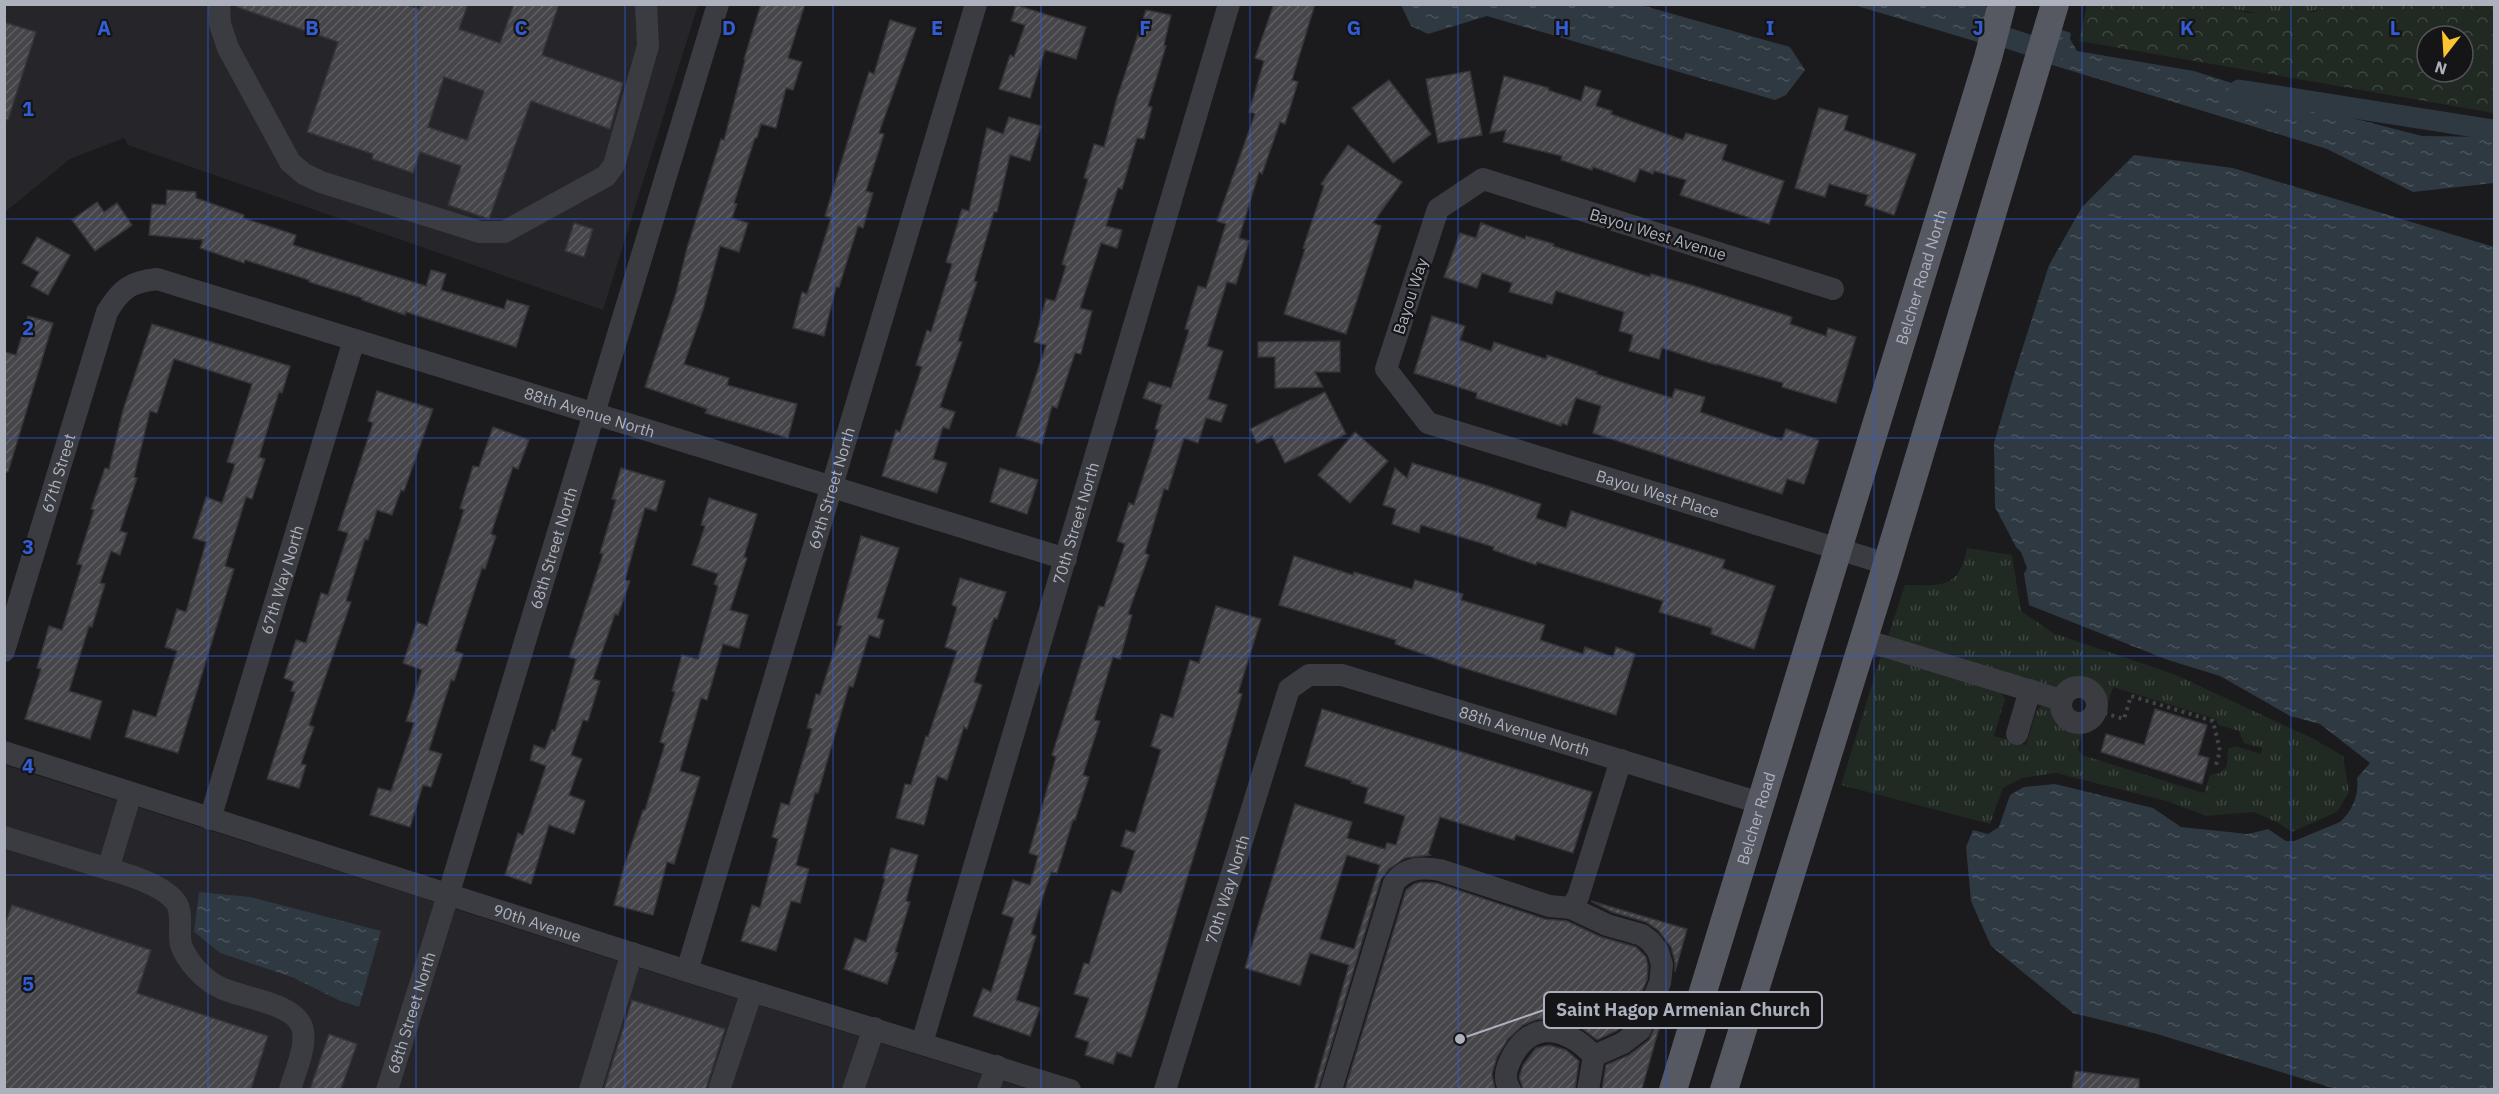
<svg xmlns="http://www.w3.org/2000/svg" width="2499" height="1094" font-family="'IBM Plex Sans',sans-serif">
<defs>
<pattern id="grass-tufts" width="24" height="20" patternUnits="userSpaceOnUse" patternTransform="scale(1.5)"><rect width="24" height="20" fill="#202922"/><path d="M3 7l-1-3M5 7V3M7 7l1-3M15 17l-1-3M17 17v-4M19 17l1-3" fill="none" stroke="#3e4640"/></pattern>
<pattern id="forest-crowns" width="20" height="18" patternUnits="userSpaceOnUse" patternTransform="scale(1.5)"><rect width="20" height="18" fill="#202922"/><path d="M2 6a3 3 0 1 1 6 0M12 15a3 3 0 1 1 6 0" fill="none" stroke="#3e4640"/></pattern>
<pattern id="water-ripples" width="26" height="14" patternUnits="userSpaceOnUse" patternTransform="scale(1.5)"><rect width="26" height="14" fill="#2f3942"/><path d="M2 4q2-2 4 0t4 0M15 11q2-2 4 0t4 0" fill="none" stroke="#4a535b"/></pattern>
<pattern id="building-hatch" width="6" height="6" patternUnits="userSpaceOnUse" patternTransform="scale(1.5)"><rect width="6" height="6" fill="#45454a"/><path d="M-1 1l2-2M0 6l6-6M5 7l2-2" fill="none" stroke="#5d5d62"/></pattern>
</defs>
<rect width="100%" height="100%" fill="#1b1a1d"/>
<g fill="#26262a" fill-rule="evenodd">
<polygon points="4,5 698,5 603,310 128,145 124,138 70,159 5,212"/>
<path d="M5 765 435 902 376 1089 5 1090ZM194 932 360 1007 340 1001 294 978 220 953Z"/>
<polygon points="455,909 674,979 1031,1090 398,1090"/>
</g>
<g fill="url(#grass-tufts)">
<path d="M2215 5H2329C2298 21 2248 13 2215 5Z"/>
<path d="M1967 548 2012 555 2021 611 2053 633 2176 675 2312 738 2343 756 2349 792 2337 812 2292 832 2278 823 2254 812 2207 816 2166 801 2056 773 2022 778 2003 788 1990 824 1841 785 1881 655 2001 692 2005 699 1994 736 2026 745 2037 709 2043 705 2053 708C2059 721 2068 733 2084 729L2078 749 2082 755 2204 793 2210 775 2220 773 2227 766 2228 749 2235 746 2261 754 2262 748 2244 743 2239 731 2218 725 2216 719 2113 687 2108 703 2103 702C2099 681 2073 673 2059 689L1888 636 1905 585C1939 585 1960 590 1967 548Z"/>
</g>
<path fill="url(#forest-crowns)" fill-rule="evenodd" d="M2329 4 2494 5V113L2079 41 2087 5H2215L2248 13 2314 12ZM2427 36H2463V72H2427Z"/>
<g fill="url(#water-ripples)">
<polygon points="1979,4 1990,8 1981,43 1854,5"/>
<polygon points="1401,5 1641,5 1790,47 1805,70 1786,95 1775,100 1487,16 1428,34 1411,26"/>
<polygon points="2059,29 2071,33 2070,39 2077,51 2194,71 2294,103 2422,136 2494,137 2494,183 2413,192 2327,149 2049,64"/>
<path d="M2134 155 2233 168 2494 247V1089H2336L2157 1034 2073 1013 1991 946 1971 901 1966 847 1973 830 1988 834 1999 827 2010 795 2024 787 2055 784 2153 808 2181 827 2248 834 2268 829 2286 841H2294L2340 822C2353 810 2359 795 2357 778L2370 763 2320 724 2290 716 2220 676 2168 660 2029 605 2024 574 2027 568 2021 552 2016 547 1995 507 1994 443 2013 378 2049 265 2082 207Z"/>
<polygon points="199,892 250,897 381,931 359,1007 340,1001 294,978 220,953 194,932"/>
</g>
<g fill="none" stroke-linecap="round" stroke-linejoin="round">
<g stroke="#2f3942" stroke-width="21">
<polyline points="1980,29 2053,53"/>
<polyline points="2239,90 2494,130"/>
</g>
</g>
<g fill="url(#building-hatch)" stroke="#353439" stroke-width="1.5" fill-rule="evenodd">
<path d="M237 4H405L419 9 421 4H468L459 29 500 43 514 4H559L542 55 623 83 610 129 531 101 489 219 448 205 461 166 420 152 413 173 372 159 373 154 307 132 338 42 237 7ZM444 77 484 91 467 140 428 127Z"/>
<polygon points="761,4 805,4 788,58 802,62 793,90 786,88 776,128 761,124 757,138 755,138 734,203 737,204 732,218 748,223 739,252 720,246 703,310 684,364 729,378 727,385 797,404 788,438 705,413 707,409 645,387 676,293 687,248 721,139 724,140 745,60 744,59"/>
<polygon points="1274,4 1315,4 1292,80 1298,82 1285,124 1280,122 1262,174 1259,172 1239,238 1249,241 1236,284 1227,282 1207,346 1223,351 1208,399 1227,405 1221,422 1206,418 1198,443 1184,438 1168,490 1164,489 1145,553 1149,555 1128,614 1132,615 1120,659 1113,657 1094,720 1100,721 1083,775 1089,777 1075,820 1073,820 1057,873 1051,872 1031,934 1036,936 1016,1000 1040,1008 1030,1036 973,1016 983,988 991,992 1014,918 1002,914 1013,880 1030,885 1038,856 1029,853 1056,757 1052,755 1099,606 1104,607 1125,544 1117,541 1129,503 1134,505 1158,430 1155,429 1162,405 1143,398 1149,382 1171,388 1189,330 1185,329 1198,286 1206,288 1226,224 1217,221 1255,114 1249,112 1264,61 1255,58"/>
<polygon points="1016,5 1086,27 1076,59 1045,50 1030,98 999,89 1010,55 1014,57 1025,25 1011,21"/>
<polygon points="1146,10 1171,15 1164,45 1166,46 1148,106 1152,107 1144,139 1137,138 1122,189 1118,188 1106,226 1122,230 1117,248 1101,243 1080,308 1092,311 1081,354 1075,353 1057,408 1052,406 1042,444 1016,436 1046,345 1034,342 1046,299 1055,301 1066,266 1062,264 1088,179 1084,178 1094,144 1104,147 1117,98"/>
<polygon points="890,20 916,28 879,133 884,134 866,191 873,193 863,228 858,226 839,287 836,287 824,336 793,328 802,292 807,294 831,218 825,216 858,107 869,72 874,74"/>
<polygon points="4,22 36,32 8,120 4,119"/>
<polygon points="1470,71 1482,135 1438,143 1426,79"/>
<polygon points="1504,76 1549,88 1548,90 1581,101 1585,86 1601,91 1596,106 1612,111 1611,114 1683,140 1686,133 1727,145 1722,160 1784,181 1769,224 1680,195 1686,180 1654,171 1653,174 1640,169 1635,182 1593,167 1592,170 1561,160 1562,156 1503,142 1506,130 1490,133"/>
<polygon points="1389,80 1431,134 1393,163 1352,108"/>
<polygon points="1819,108 1848,116 1844,130 1916,154 1894,215 1865,205 1868,195 1829,184 1825,197 1795,188"/>
<polygon points="1009,117 1041,126 1030,161 1010,155 997,212 994,212 974,281 977,282 958,341 962,342 940,407 955,412 949,429 943,427 933,459 947,463 937,493 882,476 896,430 900,432 922,367 916,365 927,330 931,332 952,264 946,262 962,209 969,211 987,128 1003,134"/>
<polygon points="1348,145 1402,182 1373,223 1381,226 1346,334 1284,314 1305,249 1303,248 1324,186 1321,184"/>
<polygon points="167,190 196,192 196,198 244,215 243,218 296,235 293,245 426,286 431,270 446,274 441,290 504,309 507,300 529,306 516,347 406,312 405,315 362,300 362,298 309,282 309,280 245,260 244,263 200,248 203,240 149,235 152,204 166,205"/>
<polygon points="97,202 104,212 117,203 132,225 95,251 72,220"/>
<polygon points="574,223 593,229 584,257 565,251"/>
<polygon points="1481,223 1525,239 1526,236 1554,244 1553,246 1650,277 1651,274 1691,285 1792,317 1790,324 1826,336 1828,328 1856,337 1836,403 1782,387 1783,383 1716,364 1716,365 1662,348 1659,359 1629,351 1633,335 1619,331 1624,312 1556,291 1552,304 1509,292 1512,283 1482,273 1477,288 1444,277 1460,233 1476,238"/>
<polygon points="37,237 70,255 48,295 31,286 39,272 22,263"/>
<polygon points="28,316 53,323 8,472 4,472 4,352 16,355"/>
<polygon points="1432,316 1465,326 1460,340 1491,351 1494,342 1546,359 1547,355 1597,372 1596,374 1672,398 1675,389 1705,397 1700,412 1782,440 1786,429 1819,440 1804,484 1787,479 1782,494 1593,433 1601,406 1576,398 1567,425 1562,423 1561,426 1476,398 1477,393 1414,373"/>
<polygon points="152,324 290,366 282,393 279,392 259,457 265,459 252,499 246,497 225,566 234,569 178,753 125,737 133,710 156,717 177,651 165,647 177,609 186,612 206,542 193,538 206,497 222,503 235,464 227,462 252,384 174,359 157,413 150,411 134,477 137,478 120,531 127,533 120,555 111,551 100,583 105,584 92,627 89,626 69,691 102,701 90,739 25,719 41,669 37,668 49,626 62,630 82,565 77,564 94,510 91,509 105,468 109,469 123,410"/>
<polygon points="1340,341 1340,372 1315,372 1323,387 1275,388 1275,357 1258,357 1258,342"/>
<polygon points="377,391 433,409 404,491 401,490 392,515 377,510 368,540 365,539 346,601 351,602 309,725 314,727 301,764 306,765 299,788 267,779 295,692 291,691 294,682 284,678 296,640 306,643 321,593 328,595 348,533 338,530 373,423 368,421"/>
<polygon points="1325,392 1346,434 1285,463 1272,436 1257,443 1250,429"/>
<polygon points="493,427 529,440 518,469 513,467 491,534 496,536 485,569 482,568 455,651 463,654 454,681 451,680 429,750 442,754 431,787 423,785 410,827 370,815 378,788 391,791 414,723 406,721 422,670 403,663 417,622 427,626 464,510 460,508 473,466 479,467"/>
<polygon points="1355,432 1388,461 1350,503 1318,475"/>
<polygon points="1412,463 1485,485 1541,504 1536,518 1566,528 1571,511 1725,560 1722,568 1775,586 1754,649 1711,634 1712,628 1659,612 1663,601 1537,562 1536,565 1493,550 1494,547 1421,525 1419,533 1392,524 1396,509 1383,505 1395,468 1407,478"/>
<polygon points="621,468 665,481 656,511 645,508 625,580 630,581 618,615 615,614 593,679 600,681 588,721 583,720 571,755 582,759 569,795 585,801 574,834 549,825 531,884 505,875 518,833 523,835 546,766 530,760 534,745 545,749 552,730 555,731 576,659 569,657 603,554 600,553 616,500 612,499"/>
<polygon points="1000,468 1038,480 1027,514 990,502"/>
<polygon points="709,498 757,514 744,557 747,558 730,610 748,615 739,648 723,644 707,700 701,698 680,771 700,777 674,864 667,862 653,915 614,905 624,867 643,810 645,810 665,744 660,742 675,692 672,691 682,655 698,659 718,586 714,584 718,574 692,565 705,526 701,525"/>
<polygon points="861,536 899,548 877,618 884,620 879,638 869,635 853,687 849,686 818,793 815,793 796,865 809,869 800,903 791,901 776,951 741,941 752,905 760,908 778,839 772,837 781,803 789,805 812,729 807,728 816,694 820,695 842,626 837,625"/>
<polygon points="1294,556 1353,575 1354,572 1412,589 1415,580 1463,594 1461,600 1545,625 1540,640 1583,654 1585,647 1613,657 1616,647 1635,654 1616,715 1451,664 1395,644 1396,640 1279,605"/>
<polygon points="960,578 1006,592 997,619 994,618 974,682 982,685 967,729 964,727 947,780 937,776 924,825 896,818 905,784 911,785 926,736 928,737 957,651 945,647 957,607 952,605"/>
<polygon points="1216,606 1261,619 1238,693 1242,694 1230,736 1146,1014 1131,1057 1117,1052 1113,1064 1085,1055 1089,1042 1075,1037 1089,998 1074,994 1084,963 1089,964 1112,890 1121,893 1135,851 1121,846 1126,830 1135,833 1161,750 1151,746 1161,714 1173,718 1190,660 1199,663"/>
<path d="M1322 709 1592 792 1573 853 1516 835 1514 840 1440 817 1428 854 1430 855 1405 858 1389 869 1381 879 1318 1089H1314L1349 965 1310 953 1300 985 1245 968 1295 804 1352 822 1347 838 1385 849 1387 843 1396 845 1405 816 1364 803 1368 788 1351 783 1352 781 1305 766ZM1347 855 1380 865 1354 949 1320 939Z"/>
<polygon points="2155,709 2207,725 2198,755 2209,758 2202,784 2101,752 2106,734 2144,745"/>
<polygon points="891,848 918,855 906,901 910,902 895,952 898,953 887,984 844,969 855,938 866,942 885,879 883,878"/>
<polygon points="1421,882 1437,883 1545,919 1567,921 1601,937 1636,947 1646,957 1648,966 1647,980 1629,1021 1616,1031 1597,1040 1580,1027 1564,1020 1538,1019 1523,1025 1508,1039 1497,1057 1492,1074 1495,1089 1345,1089 1406,890 1414,884"/>
<polygon points="1591,901 1687,929 1675,972 1675,962 1671,947 1658,930 1646,922 1612,912"/>
<polygon points="12,905 151,950 137,993 268,1036 251,1089 4,1089 4,927"/>
<polygon points="632,1000 725,1029 706,1089 604,1089"/>
<polygon points="1666,1003 1642,1089 1602,1089 1606,1065 1629,1055 1649,1040"/>
<polygon points="329,1034 357,1044 341,1089 310,1089"/>
<polygon points="1549,1045 1566,1050 1579,1061 1575,1089 1523,1089 1519,1077 1523,1065 1536,1048"/>
<polygon points="2075,1071 2139,1079 2139,1089 2072,1089"/>
</g>
<g fill="none" stroke-linecap="round" stroke-linejoin="round">
<polyline stroke="#414349" stroke-width="4" stroke-dasharray="3 4.5" stroke-linecap="butt" points="2097,711 2124,719 2131,696 2213,721 2220,751 2216,765"/>
<g stroke="#3b3c42" stroke-width="22">
<polyline points="219,4 220,24 228,48 290,162 304,174 321,182 480,232 504,232 606,176 614,165 648,46 646,4"/>
<path id="s1" d="M1833 289 1483 179 1438 209 1386 369 1428 423 1887 564"/>
<polyline points="1864,640 2061,700"/>
<path id="s2" d="M4 651 107 312C121 289 130 282 157 279L1066 559"/>
<circle cx="2079" cy="705" r="18"/>
<polyline points="2017,734 2030,690"/>
<path id="s3" d="M4 752 687 971 1070 1090"/>
<path id="s4" d="M210 819 354 340"/>
<polyline points="4,837 108,869 131,793"/>
<path d="M108 869C127 874 166 886 177 904 183 915 178 933 181 945 187 962 205 981 221 988 242 998 294 1003 302 1027 308 1045 295 1071 290 1090"/>
<polyline points="1571,908 1607,925 1642,935 1650,941 1658,951 1662,965 1660,983 1640,1030 1623,1043 1594,1056"/>
<path id="s5" d="M687 971 976 4"/>
<path id="s6" d="M922 1043 1229 4"/>
<path id="s7" d="M387 1090 454 876 718 4"/>
<polyline points="590,1090 632,953"/>
<polyline points="719,1090 752,991"/>
<polyline points="853,1090 874,1028"/>
<polyline points="988,1090 997,1066"/>
<path id="s8" d="M1165 1090 1289 689 1309 675H1342L1760 803"/>
<path d="M1331 1090 1394 883C1406 867 1421 867 1440 870L1549 906 1571 908 1578 897 1621 760"/>
<path d="M1510 1090C1503 1079 1506 1069 1511 1059 1531 1018 1567 1027 1594 1056L1588 1090"/>
</g>
<g stroke="#575962" stroke-width="28">
<path id="s9" d="M1673 1090 1988 58 2002 4"/>
<polyline points="1724,1090 1887,564 2055,4"/>
</g>
</g>
<path fill="none" stroke="#325dd4" stroke-width="1.5" stroke-opacity="0.55" d="M208 4V1090M416 4V1090M625 4V1090M833 4V1090M1041 4V1090M1250 4V1090M1458 4V1090M1666 4V1090M1874 4V1090M2082 4V1090M2291 4V1090M4 219H2494M4 438H2494M4 656H2494M4 875H2494"/>
<g text-anchor="middle" stroke-width="4.5" stroke-linejoin="round" paint-order="stroke">
<g font-size="16" fill="#acb1bd" stroke="#151518">
<text transform="translate(1658 234) rotate(17)" y="6">Bayou West Avenue</text>
<text dy="6" stroke="none"><textPath href="#s9" startOffset="850">Belcher Road North</textPath></text>
<text transform="translate(1410 296) rotate(-72)" y="6">Bayou Way</text>
<text dy="6" stroke="none"><textPath href="#s2" startOffset="870">88th Avenue North</textPath></text>
<text dy="6" stroke="none"><textPath href="#s2" startOffset="186">67th Street</textPath></text>
<text dy="6" stroke="none"><textPath href="#s5" startOffset="504">69th Street North</textPath></text>
<text dy="6" stroke="none"><textPath href="#s1" startOffset="898">Bayou West Place</textPath></text>
<text dy="6" stroke="none"><textPath href="#s6" startOffset="542">70th Street North</textPath></text>
<text dy="6" stroke="none"><textPath href="#s7" startOffset="567">68th Street North</textPath></text>
<text dy="6" stroke="none"><textPath href="#s4" startOffset="250">67th Way North</textPath></text>
<text dy="6" stroke="none"><textPath href="#s8" startOffset="668">88th Avenue North</textPath></text>
<text dy="6" stroke="none"><textPath href="#s9" startOffset="284">Belcher Road</textPath></text>
<text dy="6" stroke="none"><textPath href="#s8" startOffset="210">70th Way North</textPath></text>
<text dy="6" stroke="none"><textPath href="#s3" startOffset="560">90th Avenue</textPath></text>
<text dy="6" stroke="none"><textPath href="#s7" startOffset="81">68th Street North</textPath></text>
</g>
</g>
<g font-size="20" text-anchor="middle" font-weight="bold" fill="#325dd4" stroke="#151518" stroke-width="4.5" stroke-linejoin="round" paint-order="stroke">
<text x="104" y="35">A</text>
<text x="312" y="35">B</text>
<text x="521" y="35">C</text>
<text x="729" y="35">D</text>
<text x="937" y="35">E</text>
<text x="1145" y="35">F</text>
<text x="1354" y="35">G</text>
<text x="1562" y="35">H</text>
<text x="1770" y="35">I</text>
<text x="1978" y="35">J</text>
<text x="2187" y="35">K</text>
<text x="2395" y="35">L</text>
<text x="28" y="116">1</text>
<text x="28" y="335">2</text>
<text x="28" y="554">3</text>
<text x="28" y="773">4</text>
<text x="28" y="991">5</text>
</g>
<path fill="none" stroke="#acb1bd" stroke-width="2" d="M1460 1039L1544 1010"/>
<circle fill="#acb1bd" stroke="#151518" stroke-width="2" cx="1460" cy="1039" r="6"/>
<rect fill="#151518" stroke="#acb1bd" stroke-width="2" x="1544" y="992" width="278" height="36" rx="6"/>
<g font-size="18" text-anchor="middle" font-weight="bold" fill="#acb1bd">
<text x="1683" y="1016">Saint Hagop Armenian Church</text>
</g>
<rect width="2499" height="1094" fill="none" stroke="#acb1bd" stroke-width="12"/>
<g transform="translate(2445 54) rotate(197)"><circle r="28" fill="#151518" stroke="#51535a" stroke-width="1.5"/>
<path d="M0-4.5L10 22L0 15L-10 22Z" fill="#fdc432"/>
<text y="-9" font-size="16" font-weight="bold" text-anchor="middle" fill="#acb1bd">N</text>
</g>
</svg>
